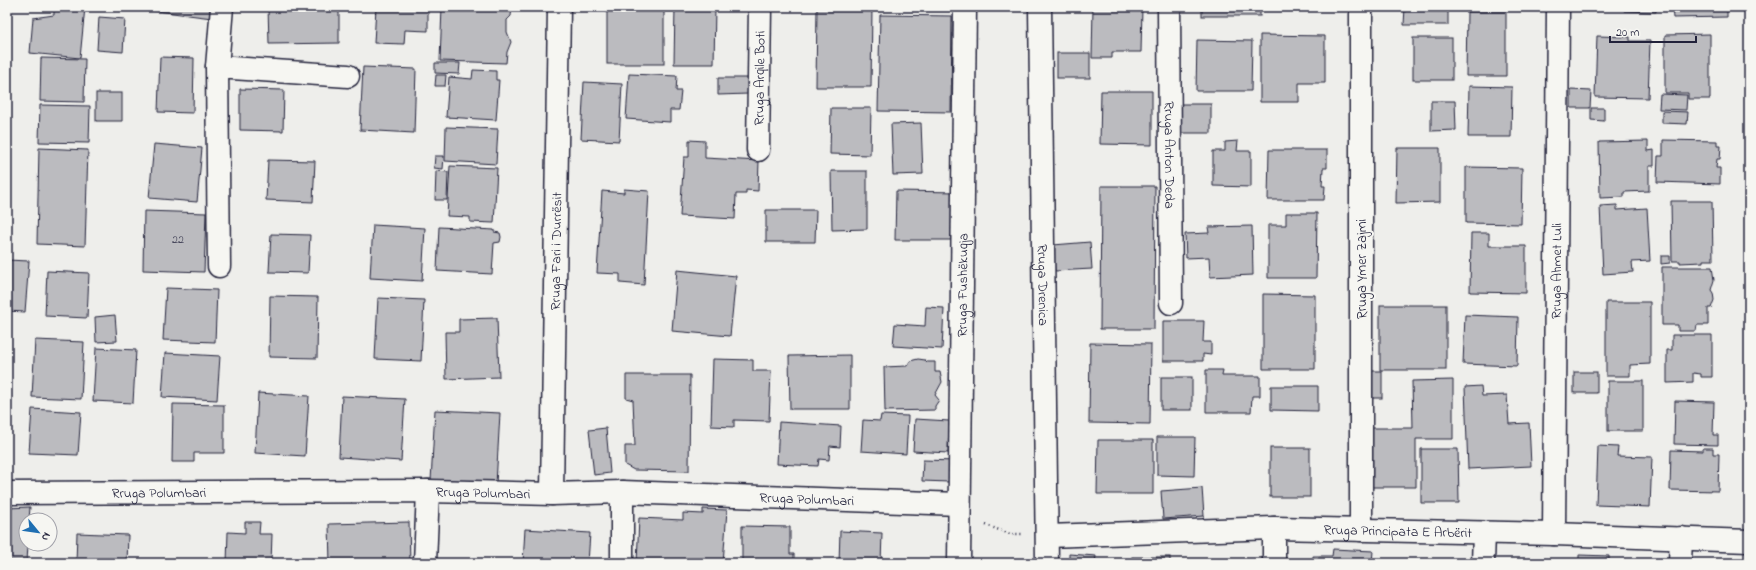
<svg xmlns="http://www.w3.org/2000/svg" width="1756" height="570" font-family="'Indie Flower',sans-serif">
<rect width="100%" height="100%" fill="#eeeeeb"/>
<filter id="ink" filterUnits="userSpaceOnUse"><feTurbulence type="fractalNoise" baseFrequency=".025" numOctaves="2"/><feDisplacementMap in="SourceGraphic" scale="8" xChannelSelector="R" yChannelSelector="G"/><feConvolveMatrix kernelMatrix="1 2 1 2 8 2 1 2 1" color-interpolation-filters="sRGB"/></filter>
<g filter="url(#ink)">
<g fill="#bbbbbf" stroke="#22223b">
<polygon points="54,7 85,7 80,58 30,53 33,18 54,15"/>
<polygon points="125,7 213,7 212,18"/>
<polygon points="268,7 339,7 339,43 269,44"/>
<polygon points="376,7 428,7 428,31 405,30 404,44 374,43"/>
<polygon points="442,7 512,7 511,16 507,20 507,32 511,42 507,52 506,63 440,61"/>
<rect x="607" y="7" width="57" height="57"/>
<polygon points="675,7 715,7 714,64 674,64"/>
<polygon points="817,7 872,7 871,87 816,87"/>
<polygon points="1093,7 1142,7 1141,52 1112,52 1112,58 1092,58"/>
<rect x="1202" y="7" width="58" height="9"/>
<polygon points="1405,7 1448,7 1448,25 1404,25"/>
<polygon points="1624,7 1656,7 1656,12 1624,11"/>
<polygon points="1672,7 1727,7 1727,17 1673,18"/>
<polygon points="1467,12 1506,12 1506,76 1466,76"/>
<polygon points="880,15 952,16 951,112 878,111"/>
<polygon points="99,17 125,19 123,52 97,50"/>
<polygon points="1710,34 1710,99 1688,99 1688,93 1665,93 1665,35"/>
<polygon points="1260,35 1325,36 1325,83 1299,83 1299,102 1260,102"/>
<polygon points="1597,36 1630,37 1630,41 1650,41 1648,98 1595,97"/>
<rect x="1413" y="38" width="39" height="42"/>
<polygon points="1197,40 1252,41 1251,91 1196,91"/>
<rect x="1057" y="53" width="33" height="25"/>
<polygon points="160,57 194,58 193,113 158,112"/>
<polygon points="41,58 85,59 84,102 40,101"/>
<polygon points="435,63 460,63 459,74 435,73"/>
<polygon points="363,67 416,69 414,133 360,130"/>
<polygon points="473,70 496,71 496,80 499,80 496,120 446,117 449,77 472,79"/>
<polygon points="629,74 677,76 676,91 681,91 679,110 670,110 670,122 626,119"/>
<polygon points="436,75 446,75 445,86 435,86"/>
<polygon points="718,78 748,78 748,94 718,95"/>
<polygon points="584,82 622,84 619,141 581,139"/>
<polygon points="1469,86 1512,87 1511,137 1468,137"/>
<polygon points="240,89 284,90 283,131 240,130"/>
<polygon points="1571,90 1591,91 1590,108 1571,108"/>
<polygon points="1101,91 1152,91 1152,145 1100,144"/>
<rect x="96" y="93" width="26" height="28"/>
<polygon points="1660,94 1687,95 1686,110 1659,109"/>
<polygon points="1431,101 1455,101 1456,130 1431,131"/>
<rect x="1180" y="104" width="31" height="29"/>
<polygon points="40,105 90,106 89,143 39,142"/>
<polygon points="831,108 871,108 870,155 830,154"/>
<polygon points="1591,108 1604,108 1604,121 1591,120"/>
<polygon points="1662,111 1688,112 1687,124 1662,123"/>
<polygon points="921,123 923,174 893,175 891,124"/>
<polygon points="446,127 498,129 496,164 445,161"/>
<polygon points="689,140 705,141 705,158 759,161 758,191 746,190 746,194 736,194 735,219 680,216 684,157 689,157"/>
<polygon points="1663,140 1717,141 1717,146 1721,146 1720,159 1717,159 1716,168 1720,168 1720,184 1657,182 1658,156 1663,156"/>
<polygon points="1238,141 1237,151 1251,151 1251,187 1213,186 1213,151 1225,151 1225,142"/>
<polygon points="1648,141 1648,151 1654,150 1654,166 1649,166 1649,191 1624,192 1624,197 1600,198 1599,142"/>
<polygon points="154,144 202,148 197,202 149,198"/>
<polygon points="39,148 88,150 85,246 37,244"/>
<polygon points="1397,148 1440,148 1440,202 1396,203"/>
<polygon points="1269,150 1327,150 1327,168 1323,168 1322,186 1325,186 1324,200 1268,200"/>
<polygon points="435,156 444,156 443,169 434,168"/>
<polygon points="268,160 315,161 313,202 266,200"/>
<polygon points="450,166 497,168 494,223 470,222 470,217 447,216"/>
<polygon points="1466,167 1522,168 1521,224 1466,223"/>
<polygon points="436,171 448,172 447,200 435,200"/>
<polygon points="831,171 867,171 867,229 832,230"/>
<polygon points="1101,186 1155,186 1154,329 1100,329"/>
<polygon points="624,189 649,191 644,285 620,283 620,274 597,273 602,191 624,193"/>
<polygon points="896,191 958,192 957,240 895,240"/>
<polygon points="1671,201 1712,201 1713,260 1703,260 1703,262 1680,263 1680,261 1672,261"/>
<polygon points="1617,205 1617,210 1647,208 1650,261 1632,262 1633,272 1603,274 1600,206"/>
<polygon points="766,210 816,210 815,242 766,242"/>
<polygon points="144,211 206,213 204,272 143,270"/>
<polygon points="1286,213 1317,213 1316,278 1268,278 1268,225 1286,225"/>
<polygon points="373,225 425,228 422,281 370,278"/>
<polygon points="1252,226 1253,275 1210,277 1209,257 1186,258 1185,234 1209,233 1208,227"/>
<polygon points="439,227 494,230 494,232 500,233 501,237 500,242 494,243 492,274 437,271"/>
<polygon points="1471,233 1489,233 1489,246 1526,246 1526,293 1470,292"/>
<polygon points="271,234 310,235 308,273 269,272"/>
<polygon points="1090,242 1092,269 1055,271 1053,245"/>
<polygon points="1661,256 1670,256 1670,263 1661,264"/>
<polygon points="7,260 29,261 25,312 7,311"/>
<polygon points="1662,267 1712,267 1714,280 1711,290 1713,293 1714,300 1711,308 1708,308 1708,325 1697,325 1696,331 1678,331 1678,325 1662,325"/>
<polygon points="677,270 736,276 730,336 672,331"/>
<polygon points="47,271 89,273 87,318 45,316"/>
<polygon points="166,288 217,290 215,342 163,340"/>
<polygon points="1263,294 1315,295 1315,369 1263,369"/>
<polygon points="270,296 318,297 317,358 269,357"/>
<polygon points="378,298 424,300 421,361 375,359"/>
<polygon points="1606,302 1650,302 1650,364 1630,365 1630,376 1606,376"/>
<rect x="1380" y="305" width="66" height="65"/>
<polygon points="926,307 944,308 942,349 893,346 895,324 925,326"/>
<polygon points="115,315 117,341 96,342 95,317"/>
<polygon points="1465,315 1518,317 1517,366 1463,364"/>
<polygon points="497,318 499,377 446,379 445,332 459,332 459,319"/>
<polygon points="1163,321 1204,321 1203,342 1211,342 1211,355 1203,354 1203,361 1163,361"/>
<polygon points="1672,335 1712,335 1712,377 1701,377 1701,374 1693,373 1693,382 1667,383 1667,350 1672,350"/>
<polygon points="35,340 84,342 81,399 32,397"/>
<polygon points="1090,343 1151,344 1150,424 1089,423"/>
<polygon points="96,348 136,350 133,403 93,401"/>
<polygon points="165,353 220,356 217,400 162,397"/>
<polygon points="850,355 850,409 790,409 789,356"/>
<polygon points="713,359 753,360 753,371 771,371 769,421 734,420 734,427 711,426"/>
<polygon points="918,359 925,360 927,362 935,362 935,372 940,372 942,382 935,395 939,400 935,406 935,410 885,411 884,367 907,366 910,361"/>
<polygon points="1206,370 1223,370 1222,376 1260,376 1260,396 1252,396 1251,412 1206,412"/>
<rect x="1365" y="371" width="17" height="27"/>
<rect x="1574" y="372" width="23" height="21"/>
<polygon points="626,375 690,375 689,471 634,470 625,465 625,446 635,446 633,400 626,398"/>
<rect x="1161" y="377" width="31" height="33"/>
<polygon points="1453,380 1453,439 1416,439 1416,487 1371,487 1371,428 1413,428 1412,381"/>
<rect x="1608" y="381" width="35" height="50"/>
<polygon points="1271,386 1318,386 1318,411 1271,410"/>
<polygon points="1481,386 1482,396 1507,395 1509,424 1529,423 1531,466 1468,469 1465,387"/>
<polygon points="258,393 309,396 305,456 255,453"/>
<polygon points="342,396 405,399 401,461 339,457"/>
<polygon points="1675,401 1714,402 1713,435 1718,435 1718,445 1674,444"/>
<polygon points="173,404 224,405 224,453 194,453 194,462 172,462"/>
<polygon points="32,409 81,412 78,455 29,453"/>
<polygon points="435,410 500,413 496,484 431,481"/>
<polygon points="881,415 908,416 906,454 861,451 863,420 880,421"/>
<polygon points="915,419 949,421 948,453 913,451"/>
<polygon points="779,422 841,426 840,447 830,446 829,460 819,459 818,466 777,464"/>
<polygon points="606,428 610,473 594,475 589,430"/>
<polygon points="1157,437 1195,437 1194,476 1157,475"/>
<polygon points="1098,440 1153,440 1153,494 1097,494"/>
<polygon points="1598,446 1618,447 1617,456 1652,457 1650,507 1596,505"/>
<rect x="1270" y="448" width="40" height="49"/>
<polygon points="1703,448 1713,448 1713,454 1719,454 1718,491 1670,490 1671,450 1703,451"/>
<polygon points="1421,449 1458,449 1459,503 1421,503"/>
<polygon points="923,460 955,461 949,482 922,481"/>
<polygon points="1202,488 1204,516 1163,519 1161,491"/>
<polygon points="30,507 29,520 26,520 26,544 28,544 27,562 7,561 7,508"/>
<polygon points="703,509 727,510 723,563 637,563 639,518 683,520 683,513 703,514"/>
<polygon points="245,522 260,522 259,534 272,534 271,563 227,563 228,532 245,533"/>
<polygon points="409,522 410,563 330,563 329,524"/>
<polygon points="742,526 790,527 790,554 794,554 794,563 742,563"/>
<polygon points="525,529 590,533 588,563 523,563"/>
<polygon points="840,531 882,533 881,563 839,563"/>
<polygon points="77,533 128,535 127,563 76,563"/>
<polygon points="1333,549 1373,551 1372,563 1313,563 1313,556 1332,556"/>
<polygon points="1069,554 1096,556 1095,563 1069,563"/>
<polygon points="1579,555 1609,556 1609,563 1579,563"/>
<rect x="1132" y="557" width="38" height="6"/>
<polygon points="175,561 215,562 215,563 175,563"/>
</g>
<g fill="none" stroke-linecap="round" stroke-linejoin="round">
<g stroke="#22223b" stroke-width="25">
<g id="minor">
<path id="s1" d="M1040 7 1047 563"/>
<path id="s2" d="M1169 7 1171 303"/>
<polyline points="217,67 348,76"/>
<path id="s3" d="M758 150 760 7"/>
<polyline points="219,266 217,67 222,7"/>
<path id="s4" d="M7 493 428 491 552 494 622 492 959 504"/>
<path id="s5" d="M552 494 559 7"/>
<polyline points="1361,530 1361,7"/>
<path id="s6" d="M1554 534 1558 7"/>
<path id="s7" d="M1048 536 1274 528 1554 534 1749 541"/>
<polyline points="425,563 428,491"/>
<polyline points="622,563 622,492"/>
<path id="s8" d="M959 563 965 7"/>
<polyline points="1274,563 1274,528"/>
<polyline points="1483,563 1484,533"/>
<polyline points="1680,563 1681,538"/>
</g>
</g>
<polyline stroke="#22223b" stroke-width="2.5" stroke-dasharray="1 3" stroke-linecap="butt" points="986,525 1010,534 1022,534"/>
<use href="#minor" stroke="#f6f6f2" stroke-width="22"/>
</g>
</g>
<g text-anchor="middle" stroke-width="4" stroke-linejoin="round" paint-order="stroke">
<g font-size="12" fill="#48485c">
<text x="178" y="243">22</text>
</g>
<g font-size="14" fill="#22223b" stroke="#f6f6f2">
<text dy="5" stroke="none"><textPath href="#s3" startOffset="72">Rruga Arqile Boti</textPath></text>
<text dy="5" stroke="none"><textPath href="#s2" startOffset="148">Rruga Anton Deda</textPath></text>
<text dy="5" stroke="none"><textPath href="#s5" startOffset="243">Rruga Fari i Durrësit</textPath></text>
<text transform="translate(1361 269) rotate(-90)" y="5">Rruga Ymer Zajmi</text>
<text dy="5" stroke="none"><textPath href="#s6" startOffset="263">Rruga Ahmet Luli</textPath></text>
<text dy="5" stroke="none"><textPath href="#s8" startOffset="278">Rruga Fushëkuqja</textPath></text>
<text dy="5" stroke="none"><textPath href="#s1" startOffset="278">Rruga Drenica</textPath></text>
<text dy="5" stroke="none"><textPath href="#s4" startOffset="152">Rruga Polumbari</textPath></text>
<text dy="5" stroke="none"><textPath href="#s4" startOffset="476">Rruga Polumbari</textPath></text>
<text dy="5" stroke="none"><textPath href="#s4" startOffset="800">Rruga Polumbari</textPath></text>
<text dy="5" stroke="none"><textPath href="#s7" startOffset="350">Rruga Principata E Arbërit</textPath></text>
</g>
</g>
<rect width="1756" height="570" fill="none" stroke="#f6f6f2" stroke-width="24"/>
<rect x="12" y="12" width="1732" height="546" fill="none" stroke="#22223b" stroke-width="1.5" filter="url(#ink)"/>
<g transform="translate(38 532) rotate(119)"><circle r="19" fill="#f6f6f2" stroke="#a1a1a9"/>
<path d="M0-3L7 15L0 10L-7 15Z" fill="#1f6fb2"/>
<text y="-6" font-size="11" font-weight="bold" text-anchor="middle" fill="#22223b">N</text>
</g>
<path d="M1610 36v6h86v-6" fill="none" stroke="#22223b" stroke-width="2"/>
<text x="1616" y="36" font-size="12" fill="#22223b" stroke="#f6f6f2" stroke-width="3" paint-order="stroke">20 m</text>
</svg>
